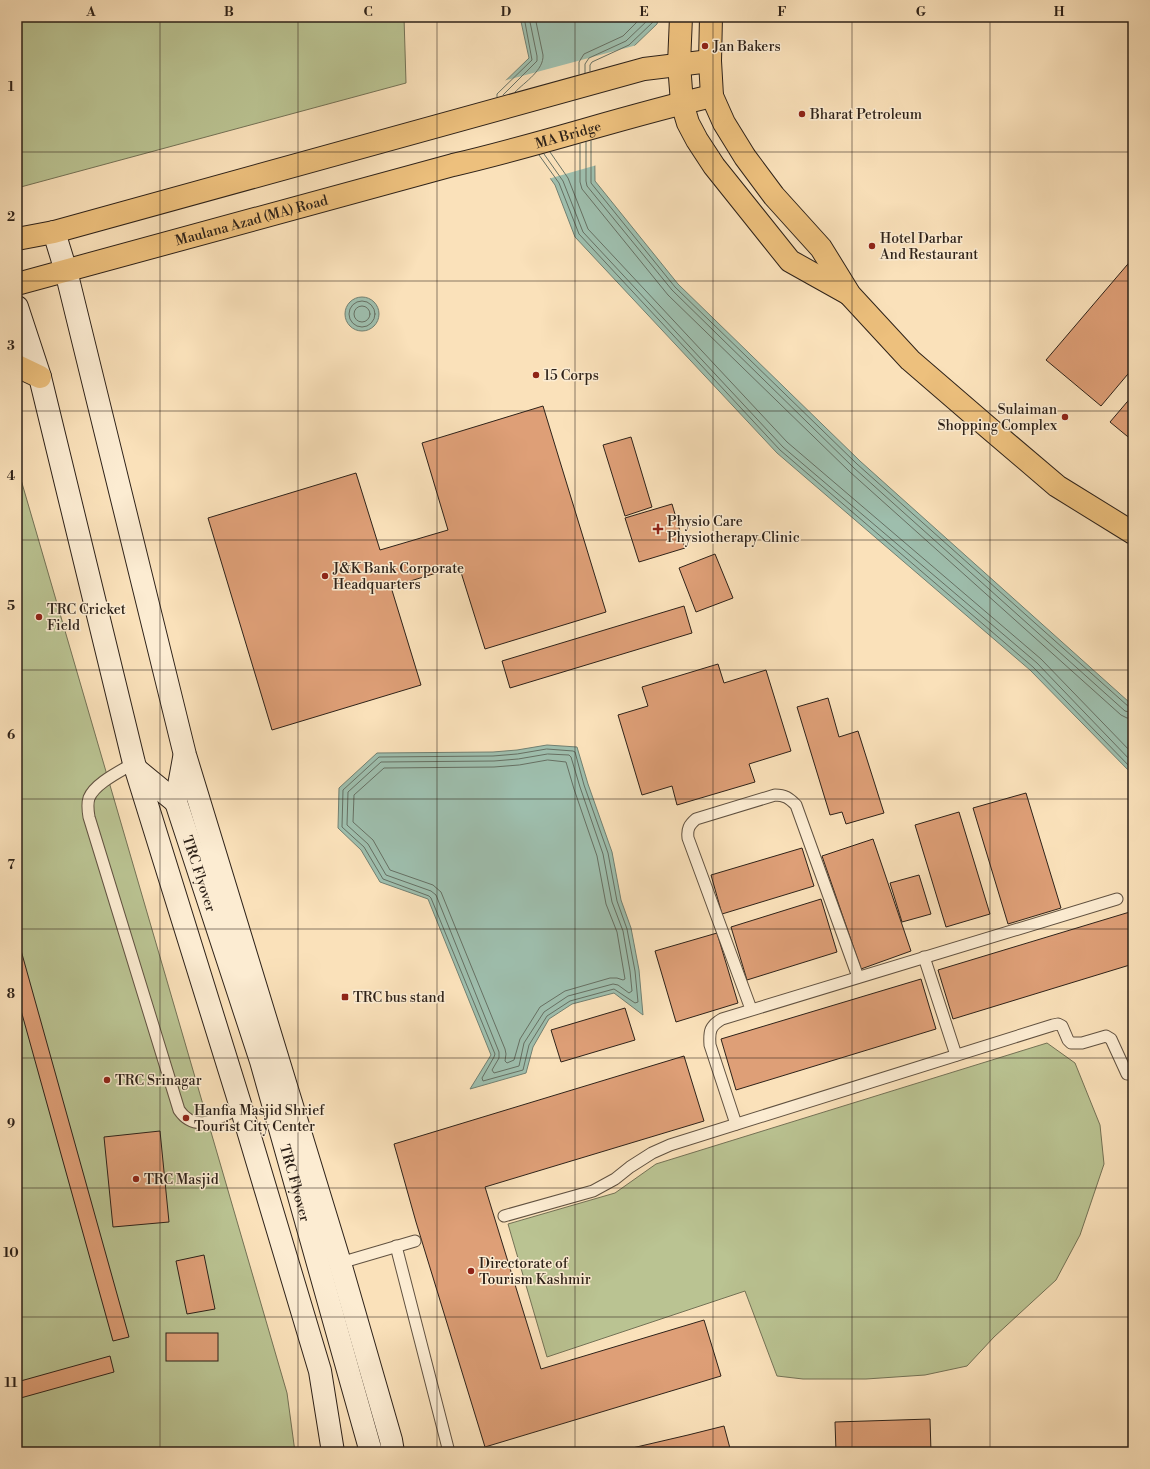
<svg xmlns="http://www.w3.org/2000/svg" width="1150" height="1469" font-family="'Libre Bodoni',serif">
<rect width="100%" height="100%" fill="#fae1ba"/>
<filter id="stains"><feTurbulence type="fractalNoise" baseFrequency=".005" numOctaves="4"/><feColorMatrix values="0 0 0 0 .2 0 0 0 0 .09 0 0 0 0 .02 0 0 0 .5 -.17"/></filter>
<radialGradient id="worn" r=".72"><stop offset=".6" stop-color="#630" stop-opacity="0"/><stop offset="1" stop-color="#630" stop-opacity=".3"/></radialGradient>
<g fill="#bac392" stroke="#747256">
<polygon points="17,17 404,17 406,83 17,188"/>
<polygon points="17,466 287,1393 295,1452 17,1452"/>
<polygon points="1047,1043 1075,1063 1100,1125 1104,1164 1080,1235 1056,1280 994,1337 967,1366 925,1375 866,1379 803,1379 777,1376 745,1291 547,1357 508,1224 615,1193 656,1164"/>
</g>
<g fill="#9ebead" stroke="#718072">
<polygon points="520,17 659,17 657,24 632,48 594,65 595,181 678,284 860,461 1129,702 1133,706 1133,775 1030,670 777,453 575,237 555,185 491,95 529,58"/>
<circle cx="362" cy="314" r="17"/>
<polygon points="547,745 577,747 588,784 612,852 621,900 631,928 639,970 643,1015 614,993 572,1004 549,1019 533,1047 526,1073 470,1089 491,1055 428,899 380,882 361,850 338,828 339,788 377,753 493,752 517,750"/>
</g>
<polygon fill="#fae1ba" points="637,45 632,50 596,67 597,165 548,179 489,96 489,94 503,81"/>
<g fill="none" stroke-linecap="round" stroke-linejoin="round">
<g stroke="#667063" stroke-width="1">
<polyline points="590,71 590,65 592,62 629,45 653,22 655,17"/>
<polyline points="585,73 585,64 589,58 626,41 649,19 649,17"/>
<polyline points="579,74 579,62 584,54 623,36 642,17"/>
<path d="M515 92C525 82 544 70 543 55L535 17"/>
<polyline points="503,95 537,61 537,56 529,17"/>
<polyline points="497,97 497,94 532,60 524,17"/>
<polyline points="591,141 591,183 675,287 857,464 1129,707 1133,708"/>
<polyline points="586,142 586,181 587,186 672,290 854,468 1125,711 1133,713"/>
<polyline points="580,144 580,182 582,189 668,295 850,472 1121,715 1127,718 1133,719"/>
<polyline points="550,152 568,178 588,229 787,442 1041,659 1133,754"/>
<polyline points="544,154 563,181 583,232 783,447 1037,663 1133,763"/>
<polyline points="539,155 559,183 579,234 780,450 1033,667 1133,770"/>
<circle cx="362" cy="314" r="13"/>
<circle cx="362" cy="314" r="8"/>
<polygon points="547,749 573,751 575,752 584,785 608,853 617,901 627,929 635,971 638,1002 635,1003 614,989 570,1001 547,1016 529,1045 523,1070 483,1081 482,1078 494,1057 495,1054 431,898 429,896 383,879 364,847 342,827 343,790 379,757 493,756 517,754"/>
<polygon points="548,754 569,755 571,757 580,787 603,854 612,902 623,931 630,971 632,991 629,993 618,985 613,984 568,996 544,1012 524,1043 519,1066 494,1073 492,1070 499,1058 499,1052 436,895 431,891 386,875 368,844 347,825 348,792 381,762 494,761 518,759"/>
<polygon points="548,760 566,762 574,789 597,856 606,904 617,932 625,979 623,980 617,978 610,978 565,991 540,1007 520,1039 514,1060 507,1063 505,1061 506,1054 505,1049 441,892 433,885 390,870 373,840 353,822 354,795 384,768 494,767 519,765"/>
</g>
</g>
<g fill="#de9f77" stroke="#2e2219">
<polygon points="1133,258 1133,368 1101,406 1046,360"/>
<polygon points="1133,395 1133,441 1110,422"/>
<polygon points="543,406 606,612 485,649 459,566 391,587 421,685 272,730 208,518 356,473 380,550 448,530 422,443"/>
<polygon points="631,437 652,507 625,516 603,445"/>
<polygon points="672,504 685,548 639,562 625,518"/>
<polygon points="715,554 733,598 696,612 679,568"/>
<polygon points="684,606 692,633 510,688 502,661"/>
<polygon points="718,664 724,683 766,670 791,751 749,764 755,782 677,805 672,786 642,795 618,715 648,706 642,687"/>
<polygon points="828,698 839,737 858,731 884,813 846,824 842,812 830,815 797,707"/>
<polygon points="1026,793 1061,908 1008,924 973,808"/>
<polygon points="959,812 990,914 946,927 915,825"/>
<polygon points="873,839 911,951 861,969 822,856"/>
<polygon points="802,848 814,886 722,914 711,875"/>
<polygon points="919,875 931,914 902,922 890,883"/>
<polygon points="821,899 837,952 747,980 731,927"/>
<polygon points="1133,911 1133,964 953,1019 938,970"/>
<polygon points="717,933 738,1003 676,1022 655,951"/>
<polygon points="17,936 129,1337 113,1341 17,996"/>
<polygon points="921,979 936,1029 736,1090 721,1039"/>
<polygon points="625,1008 635,1040 561,1062 551,1030"/>
<polygon points="684,1056 704,1121 485,1187 541,1369 704,1320 721,1376 485,1447 416,1222 394,1144"/>
<polygon points="160,1131 169,1222 113,1227 104,1137"/>
<polygon points="204,1255 215,1309 187,1314 176,1261"/>
<rect x="166" y="1333" width="52" height="28"/>
<polygon points="110,1356 114,1372 17,1399 17,1382"/>
<polygon points="930,1419 931,1452 836,1452 835,1422"/>
<polygon points="724,1426 731,1452 615,1452 688,1435"/>
</g>
<g fill="none" stroke-linecap="round" stroke-linejoin="round">
<g stroke="#615241" stroke-width="13">
<g id="service">
<path d="M134 763C121 771 95 783 89 798 87 804 88 811 89 817L179 1110C196 1135 221 1117 241 1107"/>
<polyline points="924,957 956,1055"/>
<path d="M751 1009 688 838C687 829 689 825 696 819L775 795C785 795 789 798 796 805L858 977"/>
<path d="M736 1124 710 1045C709 1031 710 1026 722 1019L1117 899"/>
<polyline points="504,1216 593,1191 615,1179 630,1167 652,1153 670,1145 1053,1025 1058,1024 1062,1026 1068,1040 1071,1043 1082,1043 1106,1036 1111,1039 1127,1074"/>
<polyline points="396,1246 449,1452"/>
<polyline points="340,1263 415,1241"/>
</g>
</g>
<g stroke="#2e2219" stroke-width="24">
<g id="secondary">
<polyline points="54,232 66,271 185,755 340,1263 391,1440 393,1452"/>
<polyline points="17,307 40,377 134,763 241,1107 320,1371 333,1452"/>
<path id="s1" d="M184 758 176 802 261 1061 371 1452"/>
<polyline points="137,770 176,802"/>
</g>
</g>
<g stroke="#2e2219" stroke-width="24">
<g id="primary">
<polyline points="17,239 54,232 644,69 710,61"/>
<path id="s2" d="M17 284 453 165C540 145 625 116 712 96"/>
<polyline points="17,366 40,377"/>
</g>
</g>
<g stroke="#2e2219" stroke-width="24">
<g id="trunk">
<polyline points="681,17 679,64 682,103 688,123 697,140 714,166 790,261 849,294"/>
<polyline points="711,17 710,61 712,96 724,123 745,157 774,196 821,248 850,295 910,360 990,429 1057,486 1133,533"/>
</g>
</g>
<use href="#service" stroke="#fcecd2" stroke-width="11"/>
<use href="#secondary" stroke="#fcecd2" stroke-width="22"/>
<use href="#primary" stroke="#edc07d" stroke-width="22"/>
<use href="#trunk" stroke="#edc07d" stroke-width="22"/>
</g>
<path fill="none" stroke="#2e2219" stroke-width="1" stroke-opacity="0.55" d="M160 17V1452M298 17V1452M437 17V1452M575 17V1452M713 17V1452M852 17V1452M990 17V1452M17 152H1133M17 281H1133M17 411H1133M17 540H1133M17 670H1133M17 799H1133M17 929H1133M17 1058H1133M17 1188H1133M17 1317H1133"/>
<g fill="#8f2418" stroke="#fcecd2" stroke-width="1.5">
<circle cx="705" cy="46" r="4"/>
<circle cx="802" cy="114" r="4"/>
<circle cx="872" cy="246" r="4"/>
<circle cx="536" cy="375" r="4"/>
<circle cx="1065" cy="417" r="4"/>
<path d="M656 523h4v4h4v4h-4v4h-4v-4h-4v-4h4z"/>
<circle cx="325" cy="576" r="4"/>
<circle cx="39" cy="617" r="4"/>
<rect x="341" y="993" width="8" height="8" rx="2"/>
<circle cx="107" cy="1080" r="4"/>
<circle cx="186" cy="1118" r="4"/>
<circle cx="136" cy="1179" r="4"/>
<circle cx="471" cy="1271" r="4"/>
</g>
<g text-anchor="middle" stroke-width="3" stroke-linejoin="round" paint-order="stroke">
<g font-size="14" fill="#2e2219" stroke="#fcecd2" text-anchor="start">
<text x="713" y="51">Jan Bakers</text>
<text x="810" y="119">Bharat Petroleum</text>
<text x="880" y="243">Hotel Darbar<tspan x="880" dy="16">And Restaurant</tspan></text>
<text x="544" y="380">15 Corps</text>
<text x="1057" y="414" text-anchor="end">Sulaiman<tspan x="1057" dy="16">Shopping Complex</tspan></text>
<text x="667" y="526">Physio Care<tspan x="667" dy="16">Physiotherapy Clinic</tspan></text>
<text x="333" y="573">J&amp;K Bank Corporate<tspan x="333" dy="16">Headquarters</tspan></text>
<text x="47" y="614">TRC Cricket<tspan x="47" dy="16">Field</tspan></text>
<text x="353" y="1002">TRC bus stand</text>
<text x="115" y="1085">TRC Srinagar</text>
<text x="194" y="1115">Hanfia Masjid Shrief<tspan x="194" dy="16">Tourist City Center</tspan></text>
<text x="144" y="1184">TRC Masjid</text>
<text x="479" y="1268">Directorate of<tspan x="479" dy="16">Tourism Kashmir</tspan></text>
</g>
<g font-size="14" fill="#2e2219" stroke="#fcecd2">
<text dy="5" stroke="none"><textPath href="#s2" startOffset="571">MA Bridge</textPath></text>
<text dy="5" stroke="none"><textPath href="#s2" startOffset="243">Maulana Azad (MA) Road</textPath></text>
<text dy="5" stroke="none"><textPath href="#s1" startOffset="120">TRC Flyover</textPath></text>
<text dy="5" stroke="none"><textPath href="#s1" startOffset="444">TRC Flyover</textPath></text>
</g>
</g>
<rect width="1150" height="1469" fill="none" stroke="#fae1ba" stroke-width="44"/>
<rect x="22" y="22" width="1106" height="1425" fill="none" stroke="#2e2219" stroke-width="1.5"/>
<g font-size="13" text-anchor="middle" font-weight="bold" fill="#2e2219">
<text x="91" y="16">A</text>
<text x="229" y="16">B</text>
<text x="368" y="16">C</text>
<text x="506" y="16">D</text>
<text x="644" y="16">E</text>
<text x="782" y="16">F</text>
<text x="921" y="16">G</text>
<text x="1059" y="16">H</text>
<text x="11" y="91">1</text>
<text x="11" y="221">2</text>
<text x="11" y="350">3</text>
<text x="11" y="480">4</text>
<text x="11" y="610">5</text>
<text x="11" y="739">6</text>
<text x="11" y="869">7</text>
<text x="11" y="998">8</text>
<text x="11" y="1128">9</text>
<text x="11" y="1257">10</text>
<text x="11" y="1387">11</text>
</g>
<rect width="100%" height="100%" filter="url(#stains)"/>
<rect width="100%" height="100%" fill="url(#worn)"/>
</svg>
